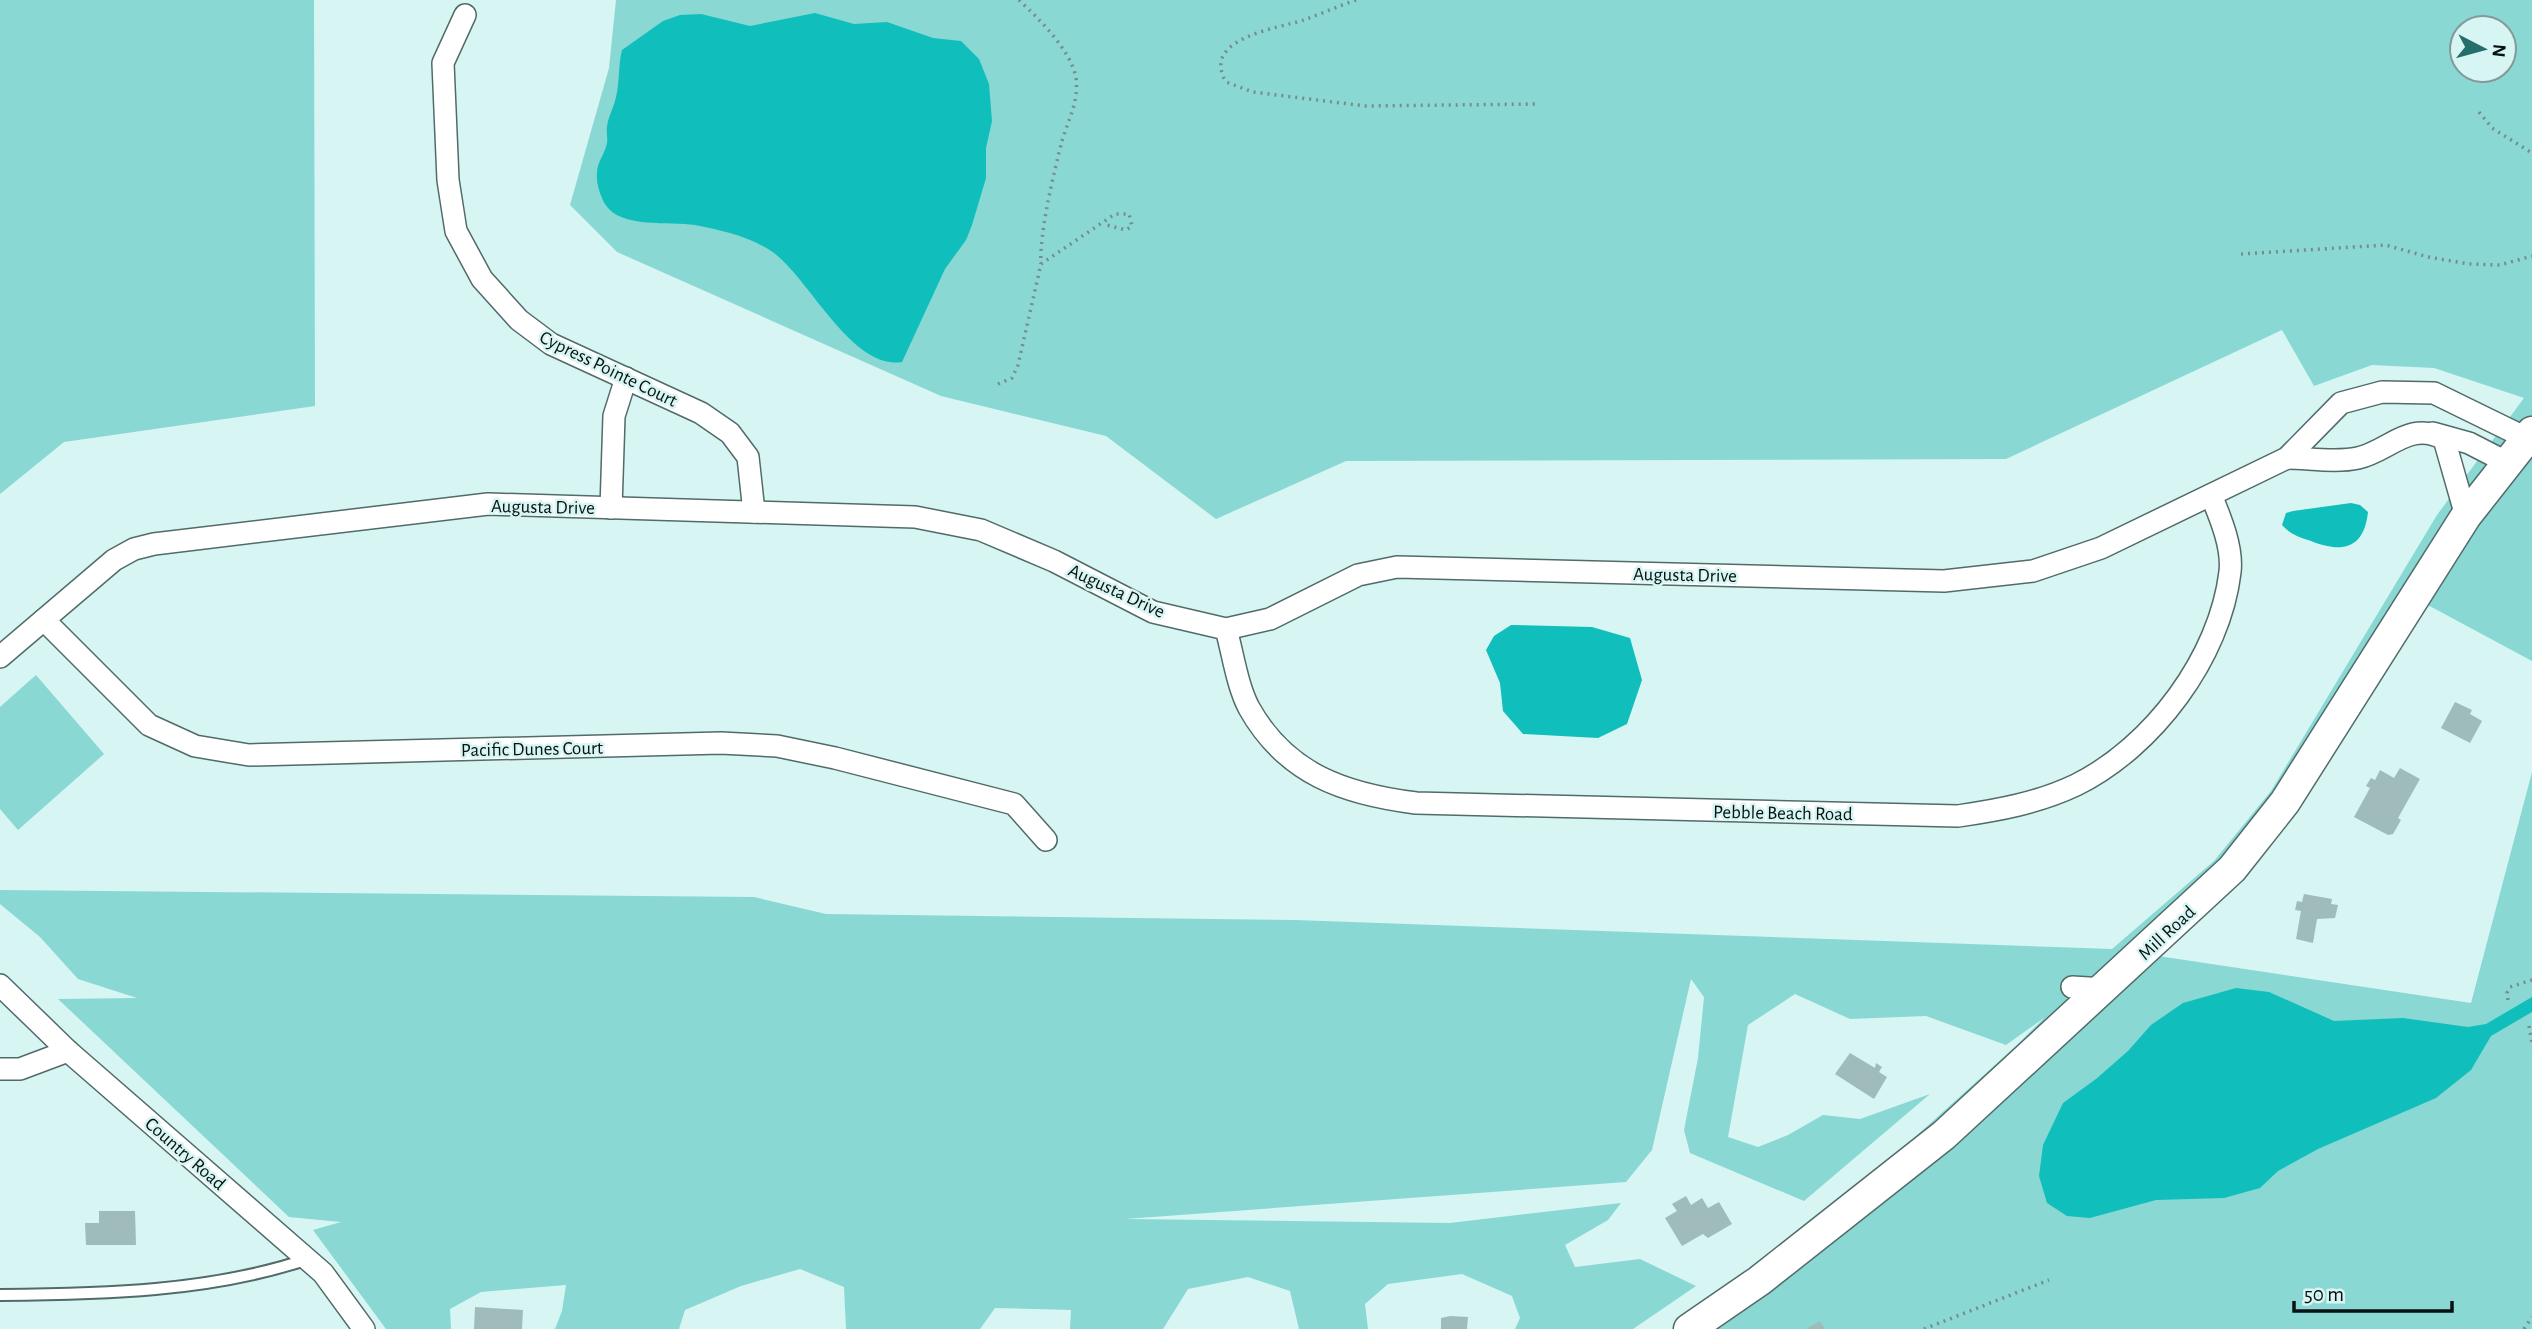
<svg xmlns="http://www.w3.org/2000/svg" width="2532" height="1329" font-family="'Alegreya Sans',sans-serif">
<rect width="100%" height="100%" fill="#d7f5f3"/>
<g fill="#89d8d4" fill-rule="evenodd">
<polygon points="0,0 314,0 315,406 64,442 0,494"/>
<path d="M616 0H2532V661L2424 603 2158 956 2471 1003 2532 772V1329H1702L2016 1046 2044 1018 2006 1045 1926 1016 1850 1019 1795 994 1748 1025 1728 1137 1758 1147 1788 1135 1823 1115 1860 1119 1930 1094 1804 1201 1690 1153 1684 1130 1698 1058 1704 997 1691 979 1652 1150 1626 1182 1125 1219 1450 1223 1621 1203 1608 1220 1565 1245 1575 1267 1640 1259 1696 1286 1633 1329H1515L1520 1318 1512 1296 1462 1274 1388 1284 1365 1304 1368 1329H1299L1290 1291 1248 1277 1188 1289 1163 1329H1070L1071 1310 995 1308 980 1329H846L844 1287 800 1269 741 1286 685 1310 679 1329H555L562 1311 566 1285 481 1292 450 1309 451 1329H386L313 1230 341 1222 289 1217 58 999 137 998 78 979 40 937 0 904V890L754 897 826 914 1295 920 2112 949 2214 861 2271 791 2437 515 2524 398 2434 368 2372 365 2314 386 2282 330 2006 459 1346 461 1216 519 1106 436 941 396 617 252 570 205 609 68ZM2462 28H2504V70H2462Z"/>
<polygon points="36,675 104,754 18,830 0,809 0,707"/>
</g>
<g fill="#10bfbb">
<path d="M815 13 854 24 887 22 933 38 961 41 979 59 989 84 992 121 986 148V178L972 225 966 240 945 269 902 362C852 370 810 280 774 253 752 237 721 230 695 225 670 221 620 229 605 204 600 195 596 183 597 173 597 162 605 154 607 143 608 138 606 132 607 127 608 117 614 107 616 97 620 81 618 65 622 50L663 21 680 15 701 14 750 26Z"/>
<path d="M2351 503 2360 505 2368 512C2364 550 2341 553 2311 541 2299 537 2291 535 2282 525L2286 513 2293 511Z"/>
<polygon points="1511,625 1592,627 1630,638 1642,680 1627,724 1598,738 1523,734 1503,711 1500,683 1486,650 1494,636"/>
<polygon points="2236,988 2269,992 2334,1021 2403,1018 2468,1027 2486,1024 2532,997 2532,1012 2491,1036 2471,1070 2436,1098 2318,1149 2278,1171 2260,1188 2224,1198 2156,1200 2090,1218 2067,1216 2047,1203 2039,1176 2043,1145 2063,1103 2096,1079 2128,1051 2151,1025 2183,1003"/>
</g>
<g fill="#9fbcba">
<polygon points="2455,702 2472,710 2470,714 2482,721 2470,743 2441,728"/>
<polygon points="2400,768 2420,779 2398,818 2401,820 2393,834 2388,835 2354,817 2370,788 2366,786 2371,778 2375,780 2380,770 2394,778"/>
<polygon points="2304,894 2332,899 2331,904 2338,905 2335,918 2317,919 2313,943 2296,939 2301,911 2295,910 2297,901 2302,902"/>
<polygon points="1850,1053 1875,1068 1876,1063 1882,1067 1879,1072 1887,1077 1874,1099 1835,1074"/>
<polygon points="1686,1196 1691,1205 1702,1198 1708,1208 1719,1202 1732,1224 1708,1238 1703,1234 1682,1246 1665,1218 1677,1211 1672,1204"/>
<polygon points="99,1211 135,1211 136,1245 86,1245 85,1223 99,1223"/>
<polygon points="475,1307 523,1310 522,1329 474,1329"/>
<polygon points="1450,1316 1468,1317 1467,1329 1441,1329 1441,1318"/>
<polygon points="1820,1321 1825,1329 1806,1329"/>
</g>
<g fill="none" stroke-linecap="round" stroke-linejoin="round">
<g stroke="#516b69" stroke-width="14">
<path id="service" d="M0 1295C102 1294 210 1292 308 1259"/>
</g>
<g stroke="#516b69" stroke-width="24">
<g id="minor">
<polyline points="465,15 443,63 448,180 456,231 482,279 519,320 551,344 701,413 730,433 748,457 754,512"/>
<polyline points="2433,433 2469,443 2506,462"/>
<path d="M2287 458C2308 458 2336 463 2358 458 2389 451 2410 420 2444 439L2466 516"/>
<polyline points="611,508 614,416 626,378"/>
<polyline points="44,620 149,725 195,746 249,755 721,743 777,746 835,758 1014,804 1046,840"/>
<path d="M1226 629C1233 654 1237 685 1249 708 1286 774 1344 794 1416 803L1958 816C1999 810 2038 803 2076 785 2153 747 2220 657 2230 572 2233 547 2220 517 2211 495"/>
<polyline points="0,657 114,560 134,549 154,544 488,504 915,517 981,530 1054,561 1153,612 1226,629 1270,619 1358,575 1397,567 1944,581 2033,571 2101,548 2287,458 2341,403 2382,392 2434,393 2526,438"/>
<polyline points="0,985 68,1051 323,1273 364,1329"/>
<polyline points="2072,987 2105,989"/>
<polyline points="0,1069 20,1069 68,1051"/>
</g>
</g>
<g stroke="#516b69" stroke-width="33">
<polyline id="secondary" points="1689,1329 1759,1281 1944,1135 2232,869 2285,802 2466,516 2532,432"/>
</g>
<g stroke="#778c8b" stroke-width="3.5" stroke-dasharray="2 5" stroke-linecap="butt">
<path d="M1019 0C1039 19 1071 50 1076 78 1079 102 1068 120 1062 141 1054 172 1039 234 1041 264"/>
<path d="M1356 0C1338 6 1321 14 1304 20 1279 28 1200 38 1226 82L1253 92 1365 106 1537 104"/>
<polyline points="2479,112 2492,128 2532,153"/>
<polyline points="2241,254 2386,245 2428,257 2469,264 2500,265 2532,256"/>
<polyline points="998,384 1012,378 1018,365 1041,264 1115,214 1129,214 1132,226 1126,230 1103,224"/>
<polyline points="2508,1000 2507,993 2510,987 2532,980"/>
<polyline points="2529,1026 2532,1043"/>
<polyline points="1924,1329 2049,1280"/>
<polyline points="2524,1329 2532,1317"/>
</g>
<use href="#service" stroke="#fff" stroke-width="10"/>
<use href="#minor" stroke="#fff" stroke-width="21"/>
<use href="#secondary" stroke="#fff" stroke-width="30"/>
</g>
<g text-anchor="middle" stroke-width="5" stroke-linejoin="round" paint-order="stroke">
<g font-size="19" fill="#081212" stroke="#d7f5f3">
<text transform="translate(609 368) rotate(26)" y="7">Cypress Pointe Court</text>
<text transform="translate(543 506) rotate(1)" y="7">Augusta Drive</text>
<text transform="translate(1685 574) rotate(1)" y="7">Augusta Drive</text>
<text transform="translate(1117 590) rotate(25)" y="7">Augusta Drive</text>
<text transform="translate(532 748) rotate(-1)" y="7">Pacific Dunes Court</text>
<text transform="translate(1783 812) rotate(1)" y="7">Pebble Beach Road</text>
<text transform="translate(2166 932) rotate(-43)" y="7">Mill Road</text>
<text transform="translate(186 1153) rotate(41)" y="7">Country Road</text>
</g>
</g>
<g transform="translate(2483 49) rotate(96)"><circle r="33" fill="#d7f5f3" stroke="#849a99" stroke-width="2"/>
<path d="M0-5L12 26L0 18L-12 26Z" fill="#246f6c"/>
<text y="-10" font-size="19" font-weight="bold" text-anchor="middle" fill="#081212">N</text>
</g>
<path d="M2294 1301v10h158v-10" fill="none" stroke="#081212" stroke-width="3.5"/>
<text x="2304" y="1301" font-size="21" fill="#081212" stroke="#d7f5f3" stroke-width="5" paint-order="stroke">50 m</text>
</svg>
